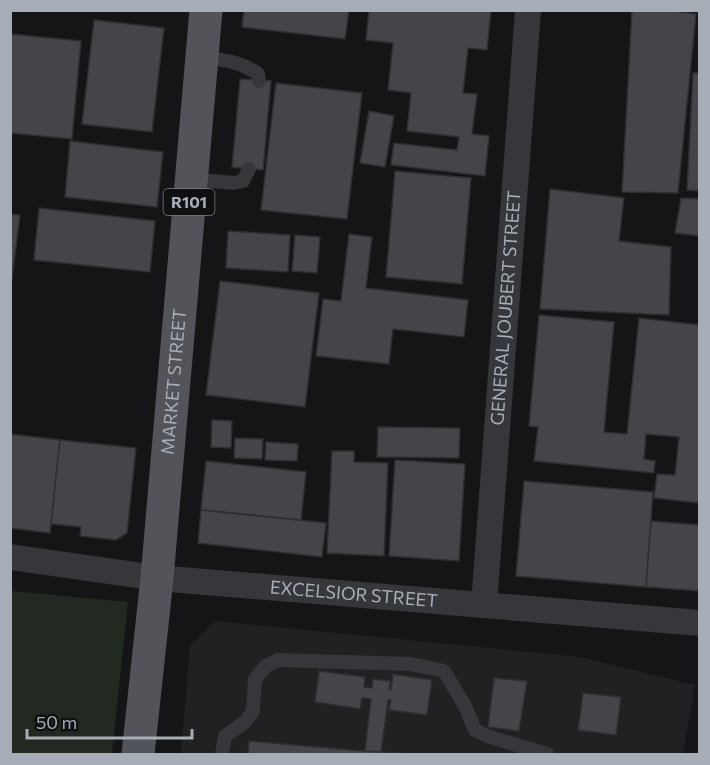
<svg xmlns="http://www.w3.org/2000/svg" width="710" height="765" font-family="Commissioner,sans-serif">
<rect width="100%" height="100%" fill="#141516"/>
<polygon fill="#202123" points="215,621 580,657 695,685 683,754 181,754 190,646"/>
<polygon fill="#212921" points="11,591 128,602 112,754 11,754"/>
<g fill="#434549" stroke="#2e2f32" stroke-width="1.5">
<polygon points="244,10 349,10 345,39 242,27"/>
<polygon points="369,10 491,10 487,50 468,48 463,93 477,94 472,134 489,136 485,176 391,165 394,143 457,150 459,137 407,131 411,93 388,90 393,43 366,40"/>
<polygon points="632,10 664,10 696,14 678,193 622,192"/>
<polygon points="94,20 164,28 152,132 82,124"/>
<polygon points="10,34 81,41 72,139 10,133"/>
<polygon points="693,73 700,73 700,191 687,190"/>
<polygon points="240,79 271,81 263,170 232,167"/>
<polygon points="276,83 362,93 347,219 261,210"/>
<polygon points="369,111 394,116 385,167 360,163"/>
<polygon points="70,141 163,152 157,207 65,197"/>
<polygon points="395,171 471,178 462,284 386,277"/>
<polygon points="550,189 624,198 619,241 671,247 669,315 540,309"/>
<polygon points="681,198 700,199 700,236 675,233"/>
<polygon points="39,208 155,221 150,272 34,260"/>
<polygon points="10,214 20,215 10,294"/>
<polygon points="228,231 290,235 288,272 226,268"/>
<polygon points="349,234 372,237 366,288 468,300 464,337 393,329 389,364 316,356 323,299 341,301"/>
<polygon points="295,235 320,237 317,273 292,271"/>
<polygon points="220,281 319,293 305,407 206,395"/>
<polygon points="539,315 614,322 604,432 627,434 639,318 700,325 700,503 654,498 657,474 675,475 679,437 646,434 644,459 655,461 654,473 534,461 538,427 529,426"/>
<polygon points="212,420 232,421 231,448 211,447"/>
<polygon points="378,427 460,428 459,458 377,457"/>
<polygon points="10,434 60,440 50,533 10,528"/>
<polygon points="235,438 263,439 262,459 234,458"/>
<polygon points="60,440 136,448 127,533 116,540 80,536 81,527 51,524"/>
<polygon points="266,442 298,444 297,461 265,460"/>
<polygon points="332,451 354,451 354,462 388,463 384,556 327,553"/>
<polygon points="395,460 465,464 459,561 389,556"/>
<polygon points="206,461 306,472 301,520 201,510"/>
<polygon points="524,481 653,492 646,587 516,576"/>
<polygon points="201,510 326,523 322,557 198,543"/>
<polygon points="651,521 700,525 700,591 646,587"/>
<polygon points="319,671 365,677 364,687 372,688 373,679 390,681 389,690 391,690 393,674 432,680 427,715 389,710 391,700 388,700 381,752 365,751 371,699 362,698 360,709 315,702"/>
<polygon points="494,678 527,681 519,731 488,727"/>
<polygon points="583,693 621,697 616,735 578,730"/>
<polygon points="249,741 365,751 414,754 248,754"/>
</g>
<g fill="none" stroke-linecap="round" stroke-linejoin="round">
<g stroke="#36373b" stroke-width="14">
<path d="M202 57C222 60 241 61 258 74L259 81"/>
<polyline points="191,179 233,183 243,181 249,169"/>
<polyline points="222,754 225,736 245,722 253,711 255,679 266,666 278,660 410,664 444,671 465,706 475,730 490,737 547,754"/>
</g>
<g stroke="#36373b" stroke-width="26">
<path id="s1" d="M10 557 157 578 700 623"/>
<path id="s2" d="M484 605 528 10"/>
</g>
<path stroke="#52545a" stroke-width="33" id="s3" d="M138 754 157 578 206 10"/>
</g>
<g text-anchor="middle" stroke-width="4.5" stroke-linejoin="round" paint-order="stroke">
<rect fill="#0f1011" stroke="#797e84" stroke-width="1.5" x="163.5" y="189" width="51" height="26" rx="4.5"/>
<g font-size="16" font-weight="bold" fill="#a6adb6">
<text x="189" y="208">R101</text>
</g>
<g font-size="18" fill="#a6adb6" stroke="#0f1011">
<text dy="6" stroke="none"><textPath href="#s2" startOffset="298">GENERAL JOUBERT STREET</textPath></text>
<text dy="6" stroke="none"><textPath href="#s3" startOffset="374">MARKET STREET</textPath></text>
<text dy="6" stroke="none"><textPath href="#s1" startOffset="346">EXCELSIOR STREET</textPath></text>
</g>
</g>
<rect width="710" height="765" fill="none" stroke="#a6adb6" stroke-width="24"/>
<path d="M27 729v9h165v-9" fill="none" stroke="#a6adb6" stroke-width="3"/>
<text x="36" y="729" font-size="18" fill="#a6adb6" stroke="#0f1011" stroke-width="4.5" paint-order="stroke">50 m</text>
</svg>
